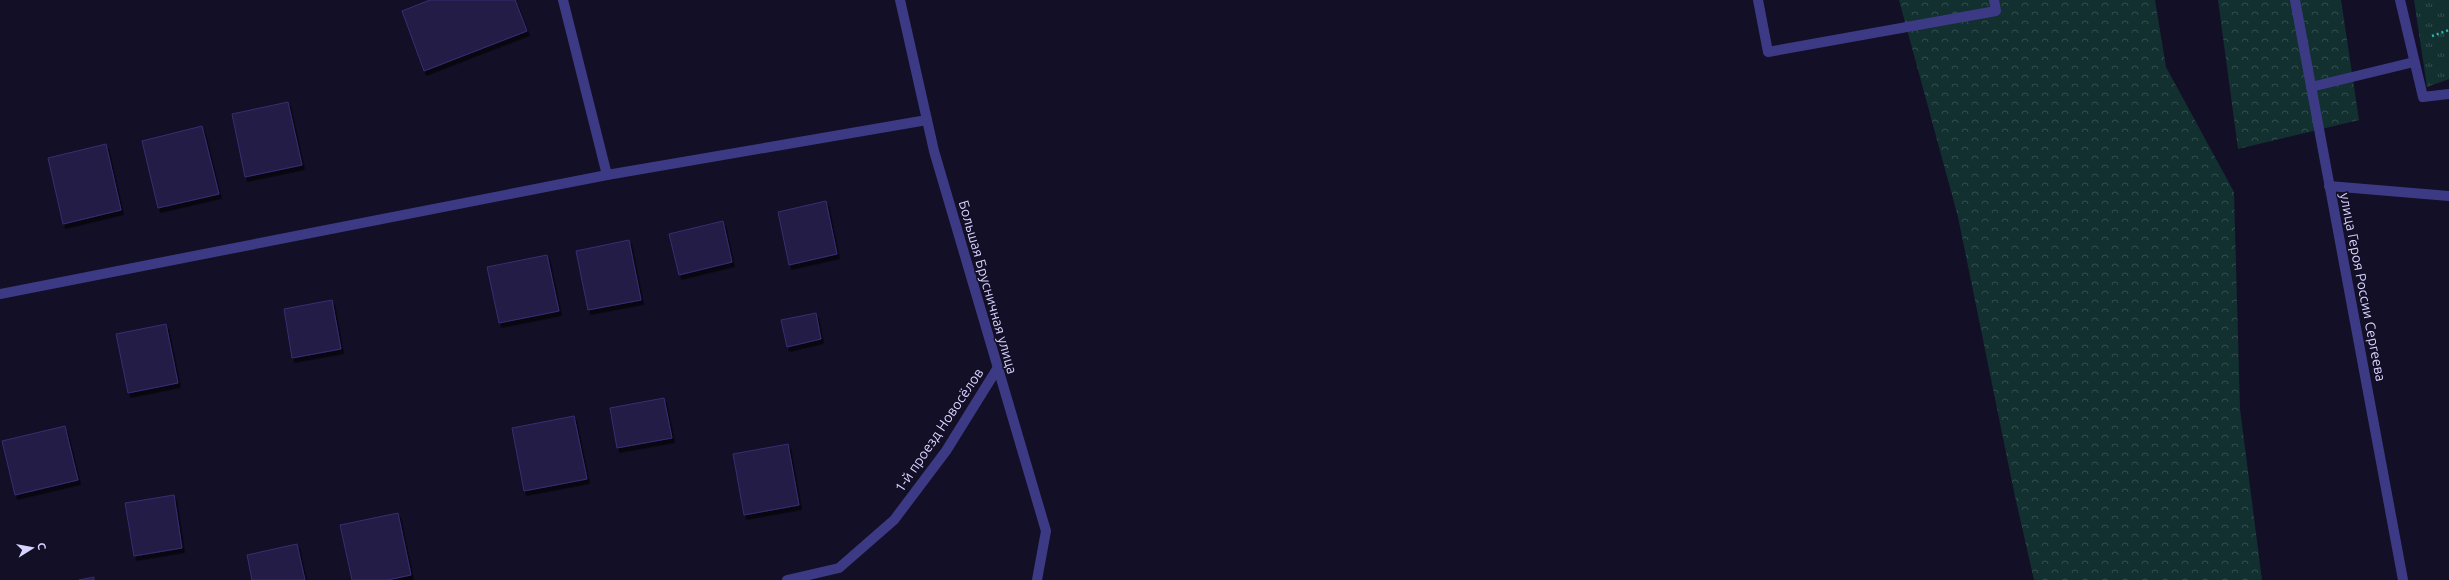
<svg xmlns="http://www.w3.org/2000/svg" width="2449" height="580" font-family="Ubuntu,sans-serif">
<defs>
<pattern id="grass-tufts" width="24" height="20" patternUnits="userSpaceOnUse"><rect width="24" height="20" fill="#12302f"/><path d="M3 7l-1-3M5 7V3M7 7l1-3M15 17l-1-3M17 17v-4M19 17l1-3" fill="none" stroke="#344d4e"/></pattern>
<pattern id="forest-crowns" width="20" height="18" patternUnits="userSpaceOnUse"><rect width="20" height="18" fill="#12302f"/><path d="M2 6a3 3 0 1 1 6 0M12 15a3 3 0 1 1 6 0" fill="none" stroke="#344d4e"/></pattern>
<filter id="shadow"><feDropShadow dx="2.5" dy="4.5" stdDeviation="0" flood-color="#0009"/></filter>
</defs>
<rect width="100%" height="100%" fill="#130f26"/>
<polygon fill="url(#grass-tufts)" points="2414,0 2449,0 2449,79 2427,87"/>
<g fill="url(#forest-crowns)">
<polygon points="1899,0 2155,0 2166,67 2234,192 2240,409 2262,580 2034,580 2014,492 1958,217"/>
<polygon points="2218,0 2341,0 2359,120 2238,149"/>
</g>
<g fill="#241b47" stroke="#3b2d73" filter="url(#shadow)">
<polygon points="430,0 515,0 527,31 424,71 402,11"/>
<polygon points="288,102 302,165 245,177 232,114"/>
<polygon points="202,126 219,194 158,208 142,141"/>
<polygon points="106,144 121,210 63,224 48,158"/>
<polygon points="826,201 837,254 789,265 778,212"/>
<polygon points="723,221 732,262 679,275 669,234"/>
<polygon points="629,240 641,300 588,310 576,251"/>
<polygon points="547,255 559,311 499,323 487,267"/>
<polygon points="332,300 341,349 292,358 284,309"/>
<polygon points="816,313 821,339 787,347 781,320"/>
<polygon points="166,324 178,383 128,393 116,334"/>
<polygon points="664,398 672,438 617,448 610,408"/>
<polygon points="574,416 587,479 524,491 512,428"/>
<polygon points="65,426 78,480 15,495 2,441"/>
<polygon points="788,444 799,505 744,515 733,454"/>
<polygon points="174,495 182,548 134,556 125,503"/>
<polygon points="398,513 411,575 387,580 352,580 340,525"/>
<polygon points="297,544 305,580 252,580 247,555"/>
<polygon points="94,577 94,580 79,580"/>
</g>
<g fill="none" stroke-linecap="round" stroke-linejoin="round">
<polyline stroke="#2fb8b0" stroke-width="2.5" stroke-dasharray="2 3" stroke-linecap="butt" points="2432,36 2449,30"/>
<g stroke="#3d3a85" stroke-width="10">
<polyline points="563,0 607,175"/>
<polyline points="1758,0 1768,52 1996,11 1994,0"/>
<polyline points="2400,0 2423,97 2449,94"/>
<polyline points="2311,87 2414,62"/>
<polyline points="0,294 607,175 927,120"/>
<polyline points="787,580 839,568 894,520 946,451 997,369"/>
</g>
<g stroke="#3d3a85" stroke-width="10">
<polyline points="900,0 934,151 1046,531 1037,580"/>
<polyline points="2295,0 2403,580"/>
<polyline points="2329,186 2449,196"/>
</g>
</g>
<g text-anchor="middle" stroke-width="3" stroke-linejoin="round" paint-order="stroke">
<g font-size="14" fill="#d9d4ff" stroke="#130f26">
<text transform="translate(988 287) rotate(74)" y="5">Большая Брусничная улица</text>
<text transform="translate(2363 287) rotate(79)" y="5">улица Героя России Сергеева</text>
<text transform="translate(939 430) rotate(-56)" y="5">1-й проезд Новосёлов</text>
</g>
</g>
<g transform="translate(32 548) rotate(79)" stroke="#130f26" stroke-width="3" paint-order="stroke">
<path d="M0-3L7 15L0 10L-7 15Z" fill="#d9d4ff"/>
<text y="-6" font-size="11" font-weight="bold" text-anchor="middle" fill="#d9d4ff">С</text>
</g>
</svg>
